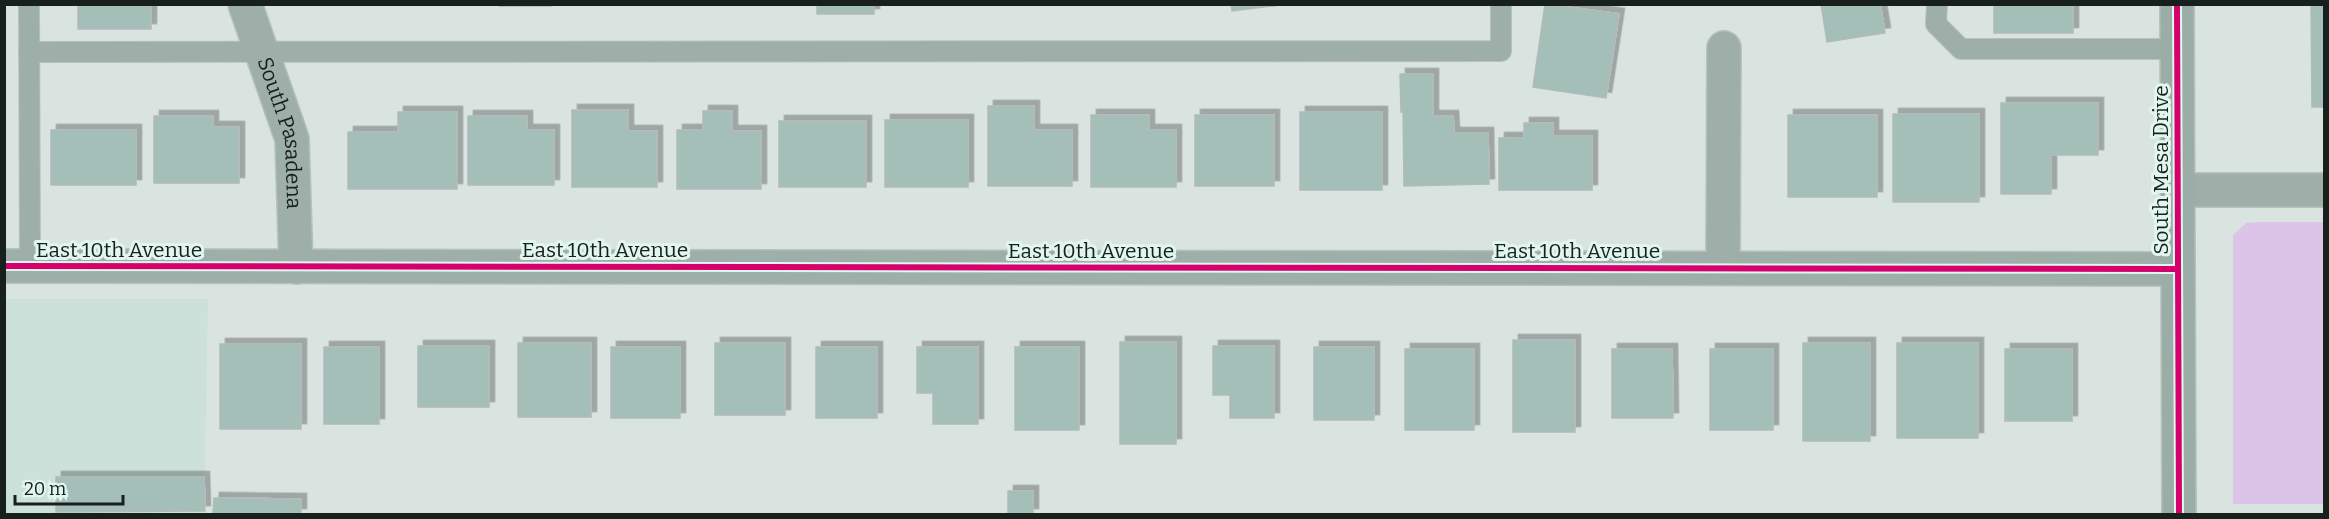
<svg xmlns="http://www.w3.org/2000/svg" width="2329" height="519" font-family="Bitter,serif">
<defs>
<filter id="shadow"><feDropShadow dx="5.5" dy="-5.5" stdDeviation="0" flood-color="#0004"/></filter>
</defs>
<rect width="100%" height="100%" fill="#d9e4e1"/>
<polygon fill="#cbe1d9" points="5,299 208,299 204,514 5,514"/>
<polygon fill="#dbc4e7" points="2259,222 2324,222 2324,504 2233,504 2233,235 2246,223"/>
<g fill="#a3bfb8" stroke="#b2bbb8" stroke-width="1.5" filter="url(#shadow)">
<rect x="78" y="4" width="73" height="25"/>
<rect x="499" y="4" width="52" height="2"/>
<rect x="817" y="4" width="57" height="10"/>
<polygon points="1231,4 1289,4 1232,11"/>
<polygon points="1545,4 1619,14 1606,98 1533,87"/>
<polygon points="1821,4 1880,4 1885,33 1827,42"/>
<rect x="1994" y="4" width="79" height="29"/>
<polygon points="2311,4 2324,4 2324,107 2312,107"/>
<polygon points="1400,74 1433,74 1433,116 1453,116 1454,133 1488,133 1489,184 1404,186 1403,112 1401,112"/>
<polygon points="2001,103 2098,103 2098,155 2051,155 2051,194 2001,194"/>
<polygon points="988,106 1034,106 1034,130 1072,130 1072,186 988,186"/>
<polygon points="572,110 628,110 628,131 657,131 657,187 572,187"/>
<polygon points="703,111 732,111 732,131 761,131 761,189 677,189 677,130 703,130"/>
<polygon points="398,112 457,112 457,189 348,189 348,132 398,132"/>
<rect x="1300" y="112" width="82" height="78"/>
<rect x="1893" y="114" width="86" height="88"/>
<polygon points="1091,115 1149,115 1149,130 1176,130 1176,187 1091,187"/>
<rect x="1195" y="115" width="79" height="71"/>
<rect x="1788" y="115" width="89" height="82"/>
<polygon points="154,116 213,116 213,127 239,127 239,183 154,183"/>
<polygon points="468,116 527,116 527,130 554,130 554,185 468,185"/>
<rect x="885" y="120" width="83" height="67"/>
<rect x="779" y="121" width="87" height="66"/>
<polygon points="1524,123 1553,123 1553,136 1592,136 1592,190 1499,190 1499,138 1524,138"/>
<rect x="51" y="130" width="85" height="55"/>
<rect x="1513" y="340" width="62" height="92"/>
<rect x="1120" y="342" width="56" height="102"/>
<rect x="518" y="343" width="73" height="74"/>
<rect x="715" y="343" width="70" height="72"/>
<rect x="1803" y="343" width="67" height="98"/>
<rect x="1897" y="343" width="81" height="95"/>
<rect x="220" y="344" width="81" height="85"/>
<rect x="418" y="346" width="71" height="61"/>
<polygon points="1213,346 1274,346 1274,418 1230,418 1230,395 1213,395"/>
<rect x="324" y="347" width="55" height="77"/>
<rect x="611" y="347" width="69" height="71"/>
<rect x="816" y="347" width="61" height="71"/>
<polygon points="917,347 978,347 978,424 933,424 933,393 917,393"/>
<rect x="1015" y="347" width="64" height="83"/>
<rect x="1314" y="347" width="60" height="73"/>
<rect x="1405" y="349" width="69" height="81"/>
<polygon points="1612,349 1672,349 1673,418 1612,418"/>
<rect x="1710" y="349" width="63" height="81"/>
<rect x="2005" y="349" width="67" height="72"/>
<polygon points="56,477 204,477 205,511 56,512"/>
<rect x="1008" y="491" width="25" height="23"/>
<polygon points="214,498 301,499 301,514 213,514"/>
</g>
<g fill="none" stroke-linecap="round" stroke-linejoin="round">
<g stroke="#b7c0bd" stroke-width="22">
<g id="lane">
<polyline points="29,4 30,266"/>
<polyline points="1937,4 1936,24 1961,49 2177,49"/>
<polyline points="29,52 1501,51 1501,4"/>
</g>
</g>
<g stroke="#b7c0bd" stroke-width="36">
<g id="street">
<path id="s1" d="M245 4 292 139 296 267"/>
<polyline points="2178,190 2324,190"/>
<polyline points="4,266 2178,269"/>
<polyline points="1723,268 1724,48"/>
</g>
</g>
<g stroke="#b7c0bd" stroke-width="36">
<polyline id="secondary" points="2177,4 2179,514"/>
</g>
<use href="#lane" stroke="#9eaea9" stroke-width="20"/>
<use href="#street" stroke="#9eaea9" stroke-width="33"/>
<use href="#secondary" stroke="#9bada7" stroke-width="33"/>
<g stroke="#e1f6ef" stroke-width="10">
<g id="cycleway">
<polyline points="2177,4 2179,514"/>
<polyline points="4,266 2178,269"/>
</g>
</g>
<use href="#cycleway" stroke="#d6006c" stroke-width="6"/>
</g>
<g text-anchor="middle" stroke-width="6" stroke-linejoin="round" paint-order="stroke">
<g font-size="21" fill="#18201d" stroke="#e1f6ef">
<text dy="7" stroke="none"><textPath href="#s1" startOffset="135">South Pasadena</textPath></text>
<text transform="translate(2161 170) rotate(-90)" y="7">South Mesa Drive</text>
<text x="119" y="257">East 10th Avenue</text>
<text x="605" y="257">East 10th Avenue</text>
<text x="1091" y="258">East 10th Avenue</text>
<text x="1577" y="258">East 10th Avenue</text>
</g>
</g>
<rect width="2329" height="519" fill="none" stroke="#18201d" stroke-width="12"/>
<path d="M15 495v9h108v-9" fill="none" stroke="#18201d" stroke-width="3"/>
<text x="24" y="495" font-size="18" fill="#18201d" stroke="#e1f6ef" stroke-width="4.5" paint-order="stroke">20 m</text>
</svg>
